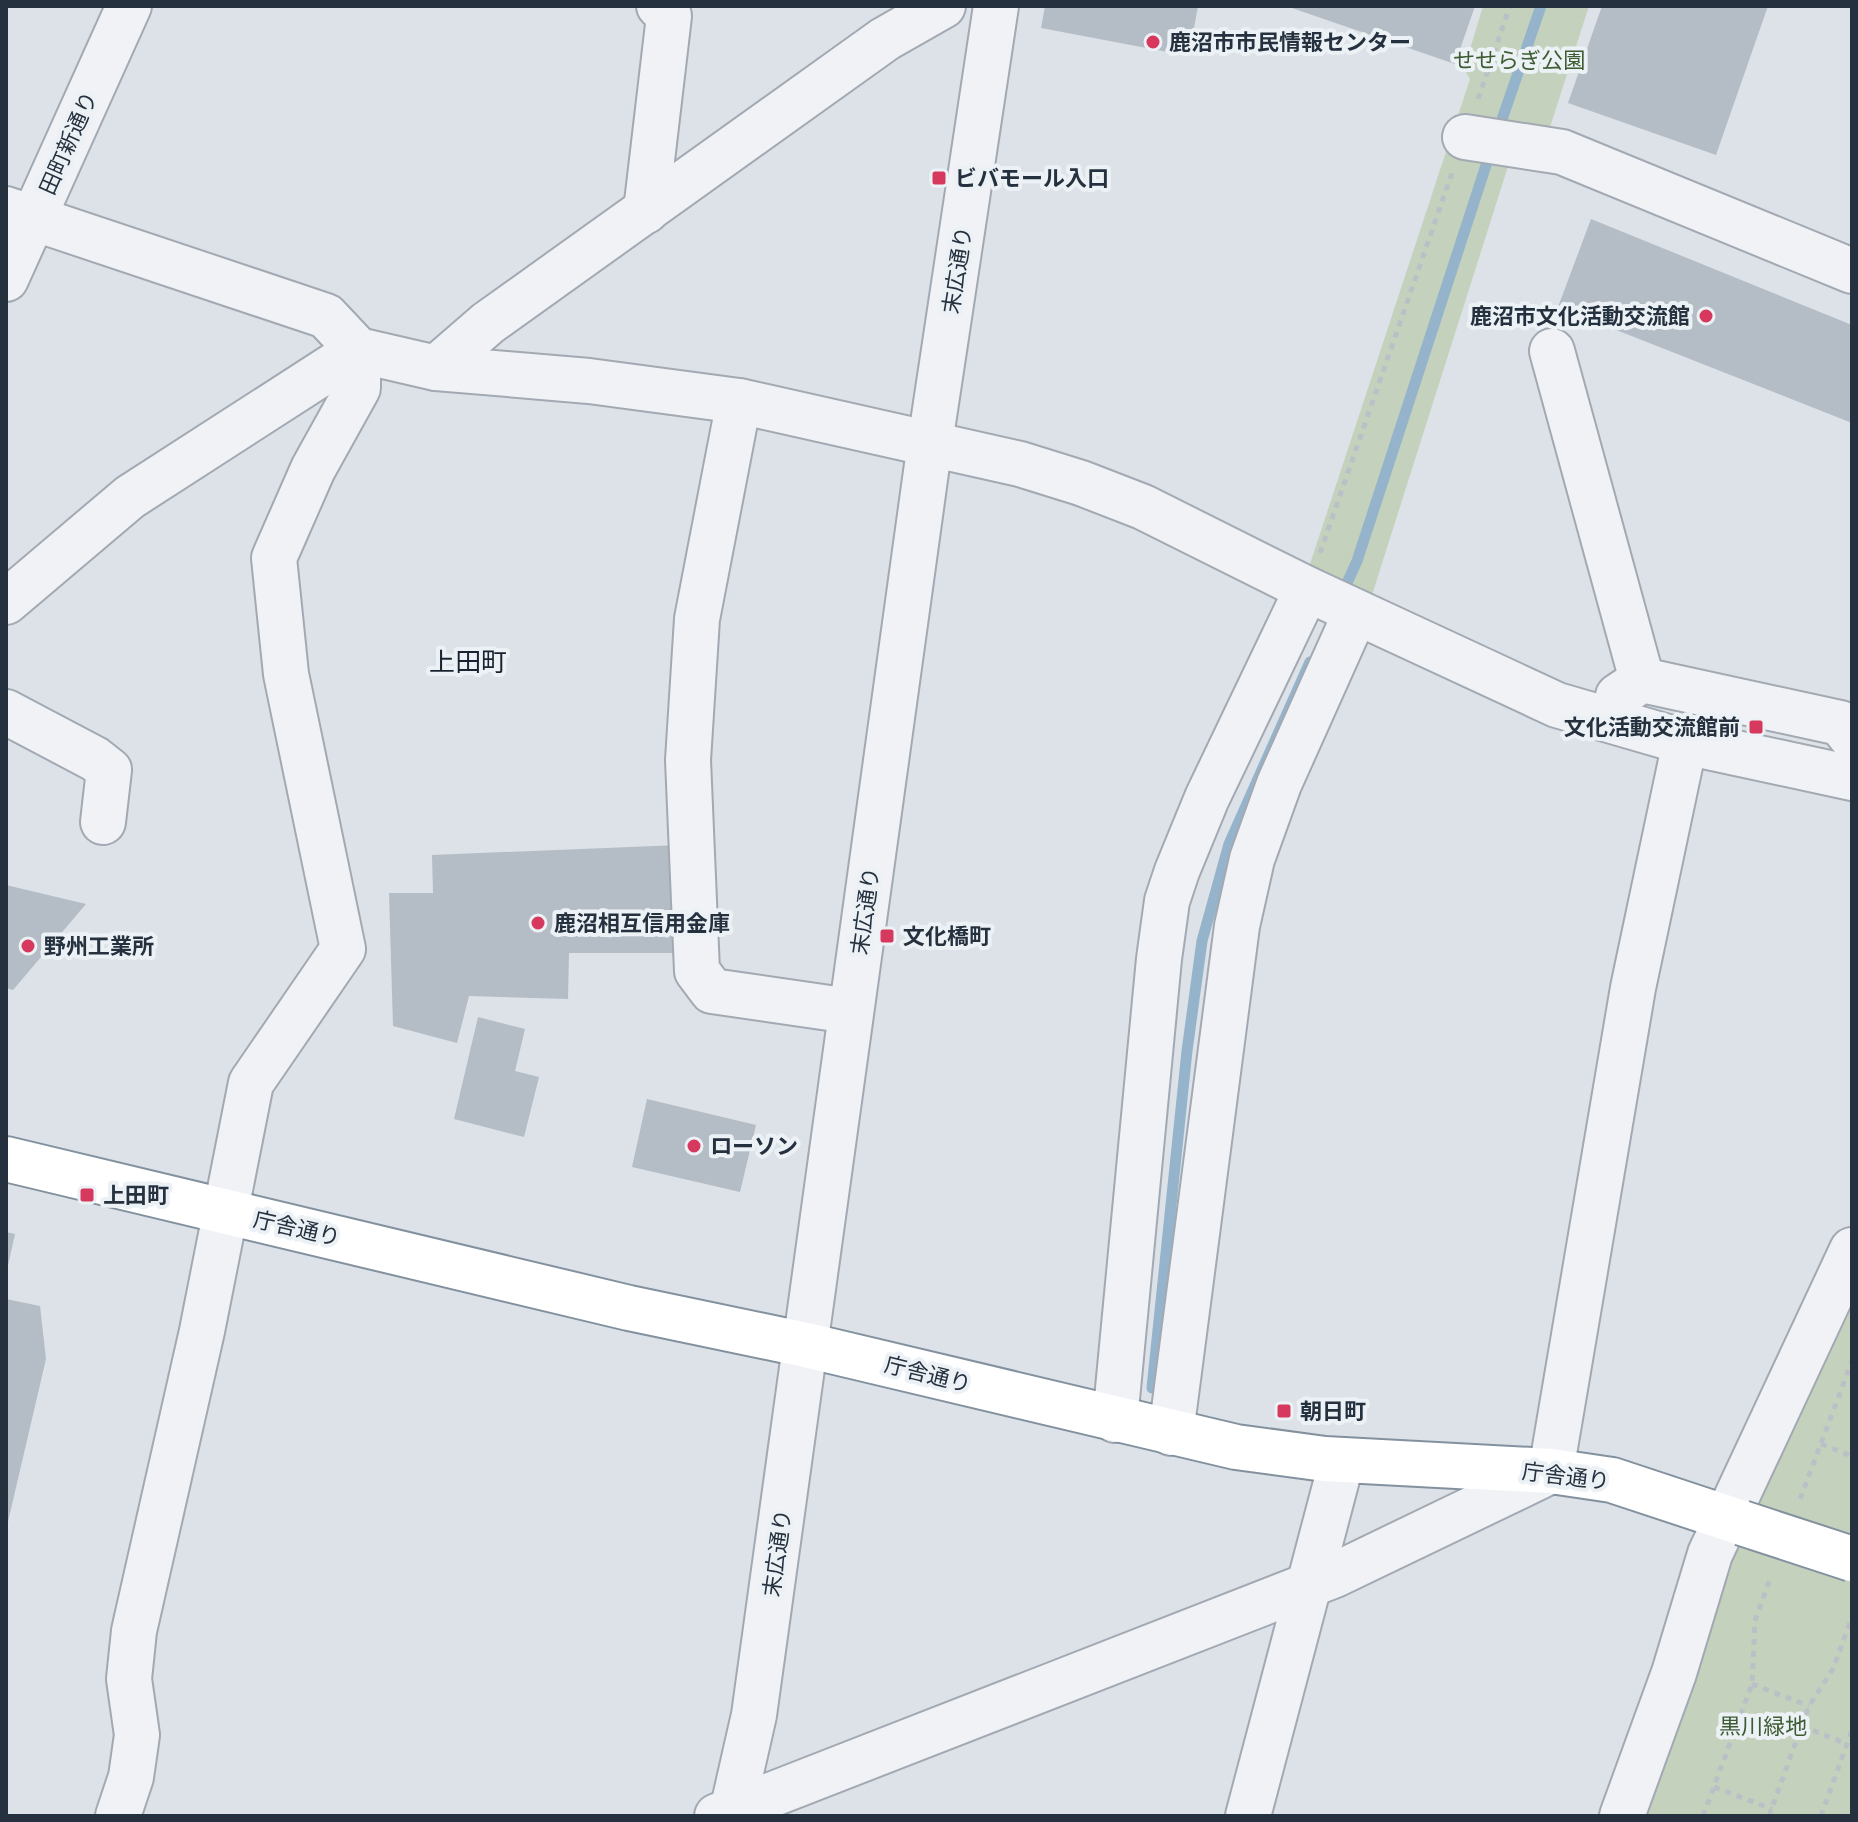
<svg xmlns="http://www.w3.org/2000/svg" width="1858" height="1822" font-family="Ubuntu,'Noto Sans JP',sans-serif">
<rect width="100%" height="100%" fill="#dde2e8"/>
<g fill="#c4d2bd">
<polygon points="1483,6 1589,6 1551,124 1547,130 1518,135 1372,595 1309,567 1470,79 1464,69"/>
<polygon points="1852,1279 1852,1816 1637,1816 1714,1581"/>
</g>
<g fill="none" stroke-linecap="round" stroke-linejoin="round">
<g stroke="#95b4cb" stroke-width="11">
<polyline points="1497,134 1541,6"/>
<polyline points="1341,596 1357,561 1491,150"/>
<polyline points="1152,1388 1187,1051 1202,941 1229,844 1310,662"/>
</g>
</g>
<g fill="#b4bcc5">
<polygon points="1045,6 1198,6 1189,56 1041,28"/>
<polygon points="1286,6 1475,6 1455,64"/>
<polygon points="1602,6 1768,6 1716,155 1568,103"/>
<polygon points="1591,219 1852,325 1852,423 1558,307"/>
<polygon points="679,845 689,953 569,953 568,999 469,996 457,1043 393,1026 389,893 433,893 432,855"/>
<polygon points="6,885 86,904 13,990 6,988"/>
<polygon points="478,1017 525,1029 515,1071 539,1077 524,1137 454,1119"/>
<polygon points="647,1099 756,1125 740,1192 632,1167"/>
<polygon points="6,1232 15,1234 7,1270 6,1270"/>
<polygon points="6,1299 40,1306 46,1359 7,1526"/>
</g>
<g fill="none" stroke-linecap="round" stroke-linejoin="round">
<g stroke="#a2a9b2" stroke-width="48">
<g id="minor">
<polyline points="1465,137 1562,152 1852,271"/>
<polyline points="6,209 326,316 358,350 436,368 589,381 739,401 1020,464 1081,483 1143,507 1307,589 1557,705 1685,742 1852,778"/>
<polyline points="646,211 669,16 659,6"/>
<polyline points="6,279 129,6"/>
<polyline points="1552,351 1642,680"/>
<polyline points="436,368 488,323 885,39 943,6"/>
<polyline points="739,401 697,619 688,760 697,971 712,991 850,1011"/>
<polyline points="6,602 130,497 358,350"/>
<polyline points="1618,696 1642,680 1840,723 1852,738"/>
<polyline points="6,712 95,759 109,770 103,822"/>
<polyline points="1115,1420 1159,959 1167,901 1177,871 1207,798 1307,589"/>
<polyline points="1171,1433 1237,926 1252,859 1279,784 1356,612"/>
<polyline points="118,1816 131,1777 137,1735 129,1679 134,1631 202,1331 251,1083 343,949 286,674 274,558 313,469 358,388 358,350"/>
<polyline points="717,1816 1335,1575 1551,1471 1633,988 1685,742"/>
<polyline points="731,1816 754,1715 930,443 996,6"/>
<polyline points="1248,1816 1342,1460"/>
<polyline points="1622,1816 1674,1673 1710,1554 1852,1250"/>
</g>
</g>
<g stroke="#83919f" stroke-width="48">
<polyline id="highway" points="6,1159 629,1308 806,1345 1236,1447 1325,1459 1551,1471 1612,1480 1742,1523"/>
</g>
<g stroke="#bbc0c6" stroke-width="5" stroke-dasharray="6 6" stroke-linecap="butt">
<polyline points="1478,99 1510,6"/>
<polyline points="1320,553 1452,173"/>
<polyline points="1821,1444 1852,1456"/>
<polyline points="1800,1499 1852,1361"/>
<polyline points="1752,1684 1809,1706"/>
<polyline points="1802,1726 1847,1744"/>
<polyline points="1714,1787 1772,1809"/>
<polyline points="1703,1816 1752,1684 1755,1621 1771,1576"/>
<polyline points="1769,1816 1809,1706 1833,1669 1852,1617"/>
<polyline points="1821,1816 1852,1730"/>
</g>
<use href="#minor" stroke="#f0f2f6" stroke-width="44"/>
<use href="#highway" stroke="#fff" stroke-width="44"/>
<g stroke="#83919f" stroke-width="48" stroke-linecap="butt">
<polyline id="highway-bridge" points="1742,1523 1852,1559"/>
</g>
<use href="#highway-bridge" stroke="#fff" stroke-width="44"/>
</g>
<g fill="#d7385d" stroke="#ecf1f5" stroke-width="3">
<circle cx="1153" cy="42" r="8"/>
<rect x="931" y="170" width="16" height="16" rx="4"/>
<circle cx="1706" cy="316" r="8"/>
<rect x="1748" y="719" width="16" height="16" rx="4"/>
<circle cx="538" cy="923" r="8"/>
<rect x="879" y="928" width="16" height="16" rx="4"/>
<circle cx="28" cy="946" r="8"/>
<circle cx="694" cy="1146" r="8"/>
<rect x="79" y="1187" width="16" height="16" rx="4"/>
<rect x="1276" y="1403" width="16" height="16" rx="4"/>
</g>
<g text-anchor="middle" stroke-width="8" stroke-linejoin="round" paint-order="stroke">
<g font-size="22" font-weight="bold" fill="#25313f" stroke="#ecf1f5" text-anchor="start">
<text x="1169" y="50">鹿沼市市民情報センター</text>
<text x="955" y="186">ビバモール入口</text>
<text x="1690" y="324" text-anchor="end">鹿沼市文化活動交流館</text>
<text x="1740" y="735" text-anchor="end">文化活動交流館前</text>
<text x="554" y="931">鹿沼相互信用金庫</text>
<text x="903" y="944">文化橋町</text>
<text x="44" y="954">野州工業所</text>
<text x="710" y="1154">ローソン</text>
<text x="103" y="1203">上田町</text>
<text x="1300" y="1419">朝日町</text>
</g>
<g font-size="22" fill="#3d5c32" stroke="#ecf1f5">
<text x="1519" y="68">せせらぎ公園</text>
<text x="1763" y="1734">黒川緑地</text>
</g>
<g font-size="22" fill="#25313f" stroke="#ecf1f5">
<text transform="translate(68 143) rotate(-66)" y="8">田町新通り</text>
<text transform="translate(957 270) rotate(-81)" y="8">末広通り</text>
<text transform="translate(865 911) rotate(-82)" y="8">末広通り</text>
<text transform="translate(297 1228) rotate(13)" y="8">庁舎通り</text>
<text transform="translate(928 1374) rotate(14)" y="8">庁舎通り</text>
<text transform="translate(1566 1476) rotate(7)" y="8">庁舎通り</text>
<text transform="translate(777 1553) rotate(-82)" y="8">末広通り</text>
</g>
<g font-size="26" fill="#182230" stroke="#ecf1f5">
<text x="468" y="671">上田町</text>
</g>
</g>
<rect width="1858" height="1822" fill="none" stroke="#25313f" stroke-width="16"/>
</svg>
